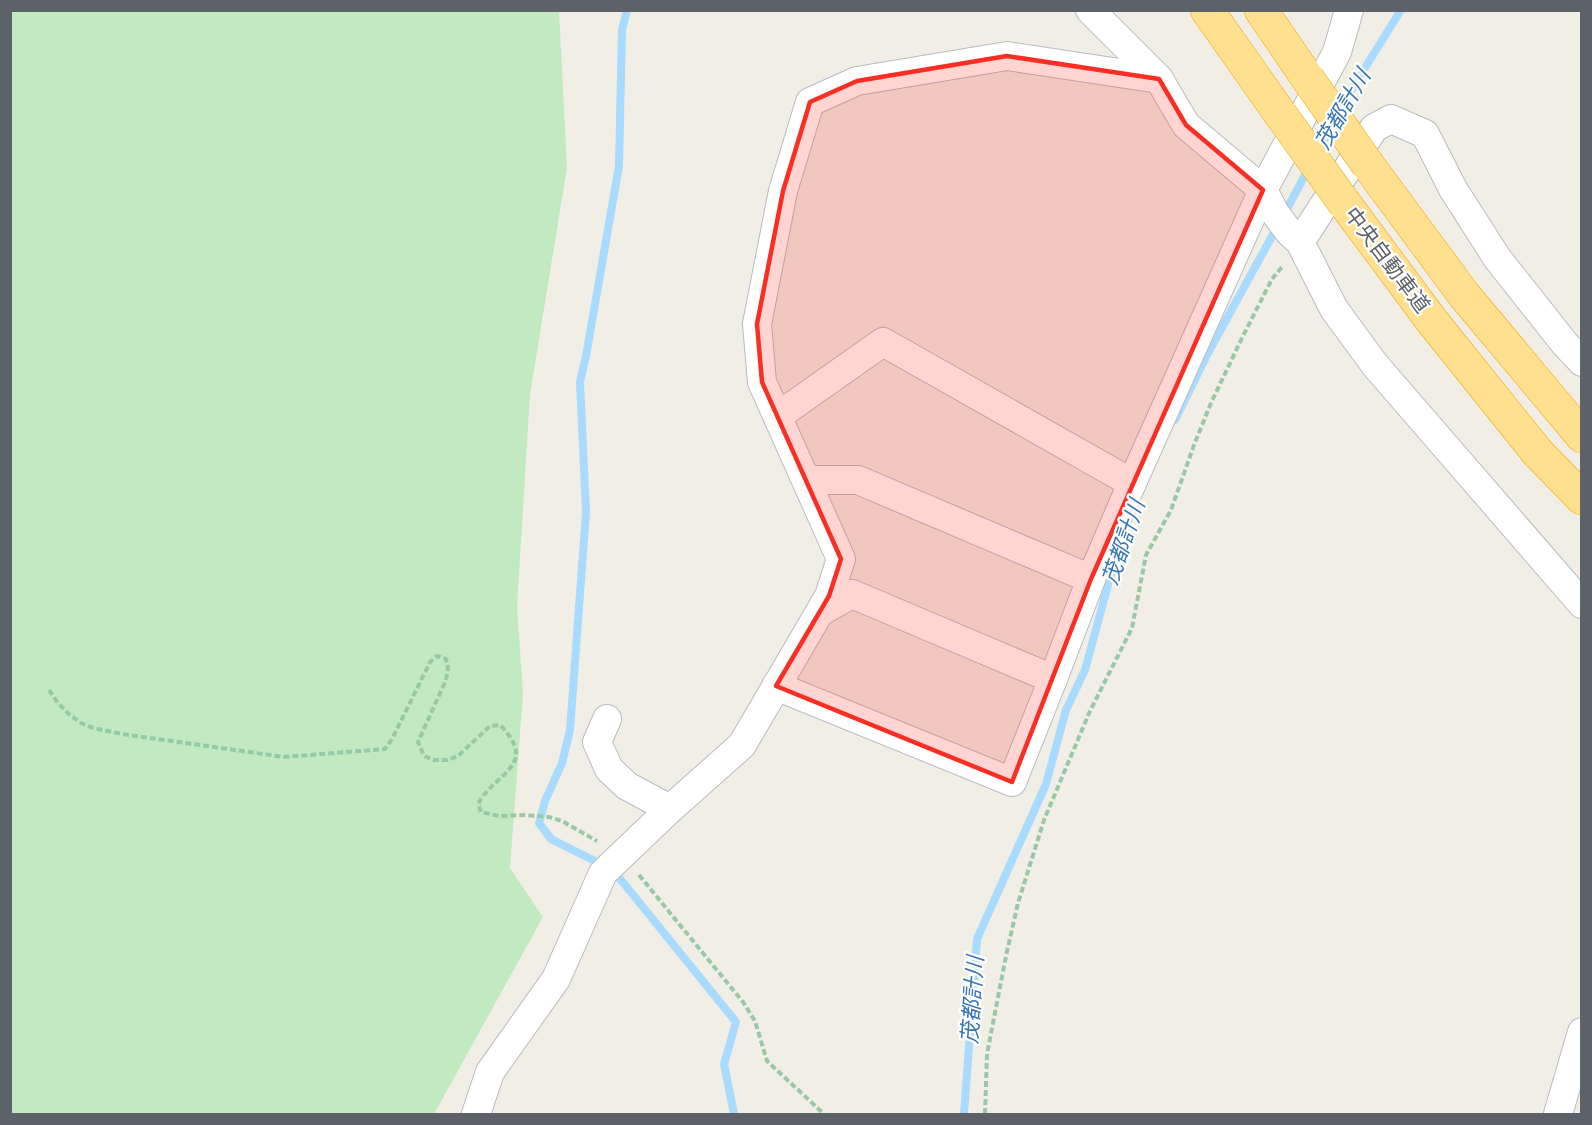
<svg xmlns="http://www.w3.org/2000/svg" width="1592" height="1125" font-family="Rubik,'Noto Sans JP',sans-serif">
<rect width="100%" height="100%" fill="#f1eee6"/>
<polygon fill="#c1eac0" points="10,11 559,11 567,168 530,394 517,607 523,693 510,868 543,917 434,1114 11,1114"/>
<g fill="none" stroke-linecap="round" stroke-linejoin="round">
<g stroke="#a8dbff" stroke-width="8">
<polyline points="627,10 622,30 619,166 586,356 580,382 586,512 570,730 562,763 545,801 539,823 551,839 613,870 736,1022 724,1064 734,1114"/>
<polyline points="1339,113 1353,87 1401,10"/>
<polyline points="1318,152 1332,127"/>
<polyline points="1283,216 1310,166"/>
<polyline points="1175,420 1208,353 1277,227"/>
<polyline points="964,1114 977,939 1046,784 1066,710 1085,670 1112,570 1122,541"/>
</g>
<g stroke="#b8bcc0" stroke-width="30">
<g id="minor">
<polyline points="1090,10 1159,79 1186,125 1263,190 1275,213 1289,232 1300,242 1334,309 1375,365 1582,604"/>
<polyline points="1300,242 1374,128 1391,119 1425,134 1453,189 1497,258 1565,344 1582,362"/>
<polyline points="778,416 883,342 1132,483"/>
<polyline points="807,480 858,480 1091,579"/>
<polyline points="820,612 852,594 1053,679 1091,579 1132,483 1263,190 1337,52 1349,10"/>
<polyline points="776,686 1012,782 1053,679"/>
<polyline points="607,719 597,742 609,769 627,786 670,809"/>
<polyline points="476,1114 490,1072 556,979 603,873 670,809 742,745 829,596 841,559 762,382 757,324 783,191 810,102 857,81 1007,56 1159,79"/>
<polyline points="1558,1114 1582,1032"/>
</g>
</g>
<g stroke="#f7a300" stroke-width="34">
<g id="motorway">
<polyline points="1207,10 1281,115"/>
<polyline points="1261,10 1308,79"/>
<polyline points="1368,165 1464,295 1582,436"/>
<polyline points="1345,204 1432,321 1538,453 1582,498"/>
</g>
</g>
<g stroke="#97caa4" stroke-width="4" stroke-dasharray="6 3" stroke-linecap="butt">
<path d="M49 690 58 703 70 715 81 723 93 728 122 734 284 757 385 749 392 739 430 662 437 656 446 659 448 668 446 680 418 742 424 756 434 760H447L458 756 490 726 500 725C540 766 495 772 478 804L481 812 499 816 524 815 549 817 562 821 597 841"/>
<polyline points="639,875 743,1002 755,1021 767,1061 824,1114"/>
<polyline points="985,1114 987,1054 1006,956 1018,903 1044,820 1090,711 1132,628 1146,555 1171,510 1194,445 1211,403 1242,338 1272,279 1282,267"/>
</g>
<use href="#minor" stroke="#fff" stroke-width="28"/>
<use href="#motorway" stroke="#ffe08f" stroke-width="33"/>
<g stroke="#f7a300" stroke-width="34" stroke-linecap="butt">
<g id="motorway-bridge">
<polyline points="1308,79 1368,165"/>
<polyline points="1281,115 1345,204"/>
</g>
</g>
<use href="#motorway-bridge" stroke="#ffe08f" stroke-width="33"/>
</g>
<path fill="#f92f24" fill-opacity="0.2" stroke="#f92f24" stroke-width="4.5" stroke-linejoin="round" d="M1007 56 1159 79 1186 125 1263 190 1091 579 1012 782 776 686 829 596 841 559 762 382 757 324 783 191 810 102 857 81Z"/>
<g text-anchor="middle" stroke-width="4.5" stroke-linejoin="round" paint-order="stroke">
<g font-size="21" fill="#5d6268" stroke="#fff">
<text transform="translate(1387 260) rotate(53)" y="7">中央自動車道</text>
</g>
<g font-size="22" font-style="italic" fill="#3776b2" stroke="#fff">
<text transform="translate(1342 109) rotate(-60)" y="8">茂都計川</text>
<text transform="translate(1123 542) rotate(-71)" y="8">茂都計川</text>
<text transform="translate(972 1000) rotate(-86)" y="8">茂都計川</text>
</g>
</g>
<rect width="1592" height="1125" fill="none" stroke="#5d6268" stroke-width="24"/>
</svg>
